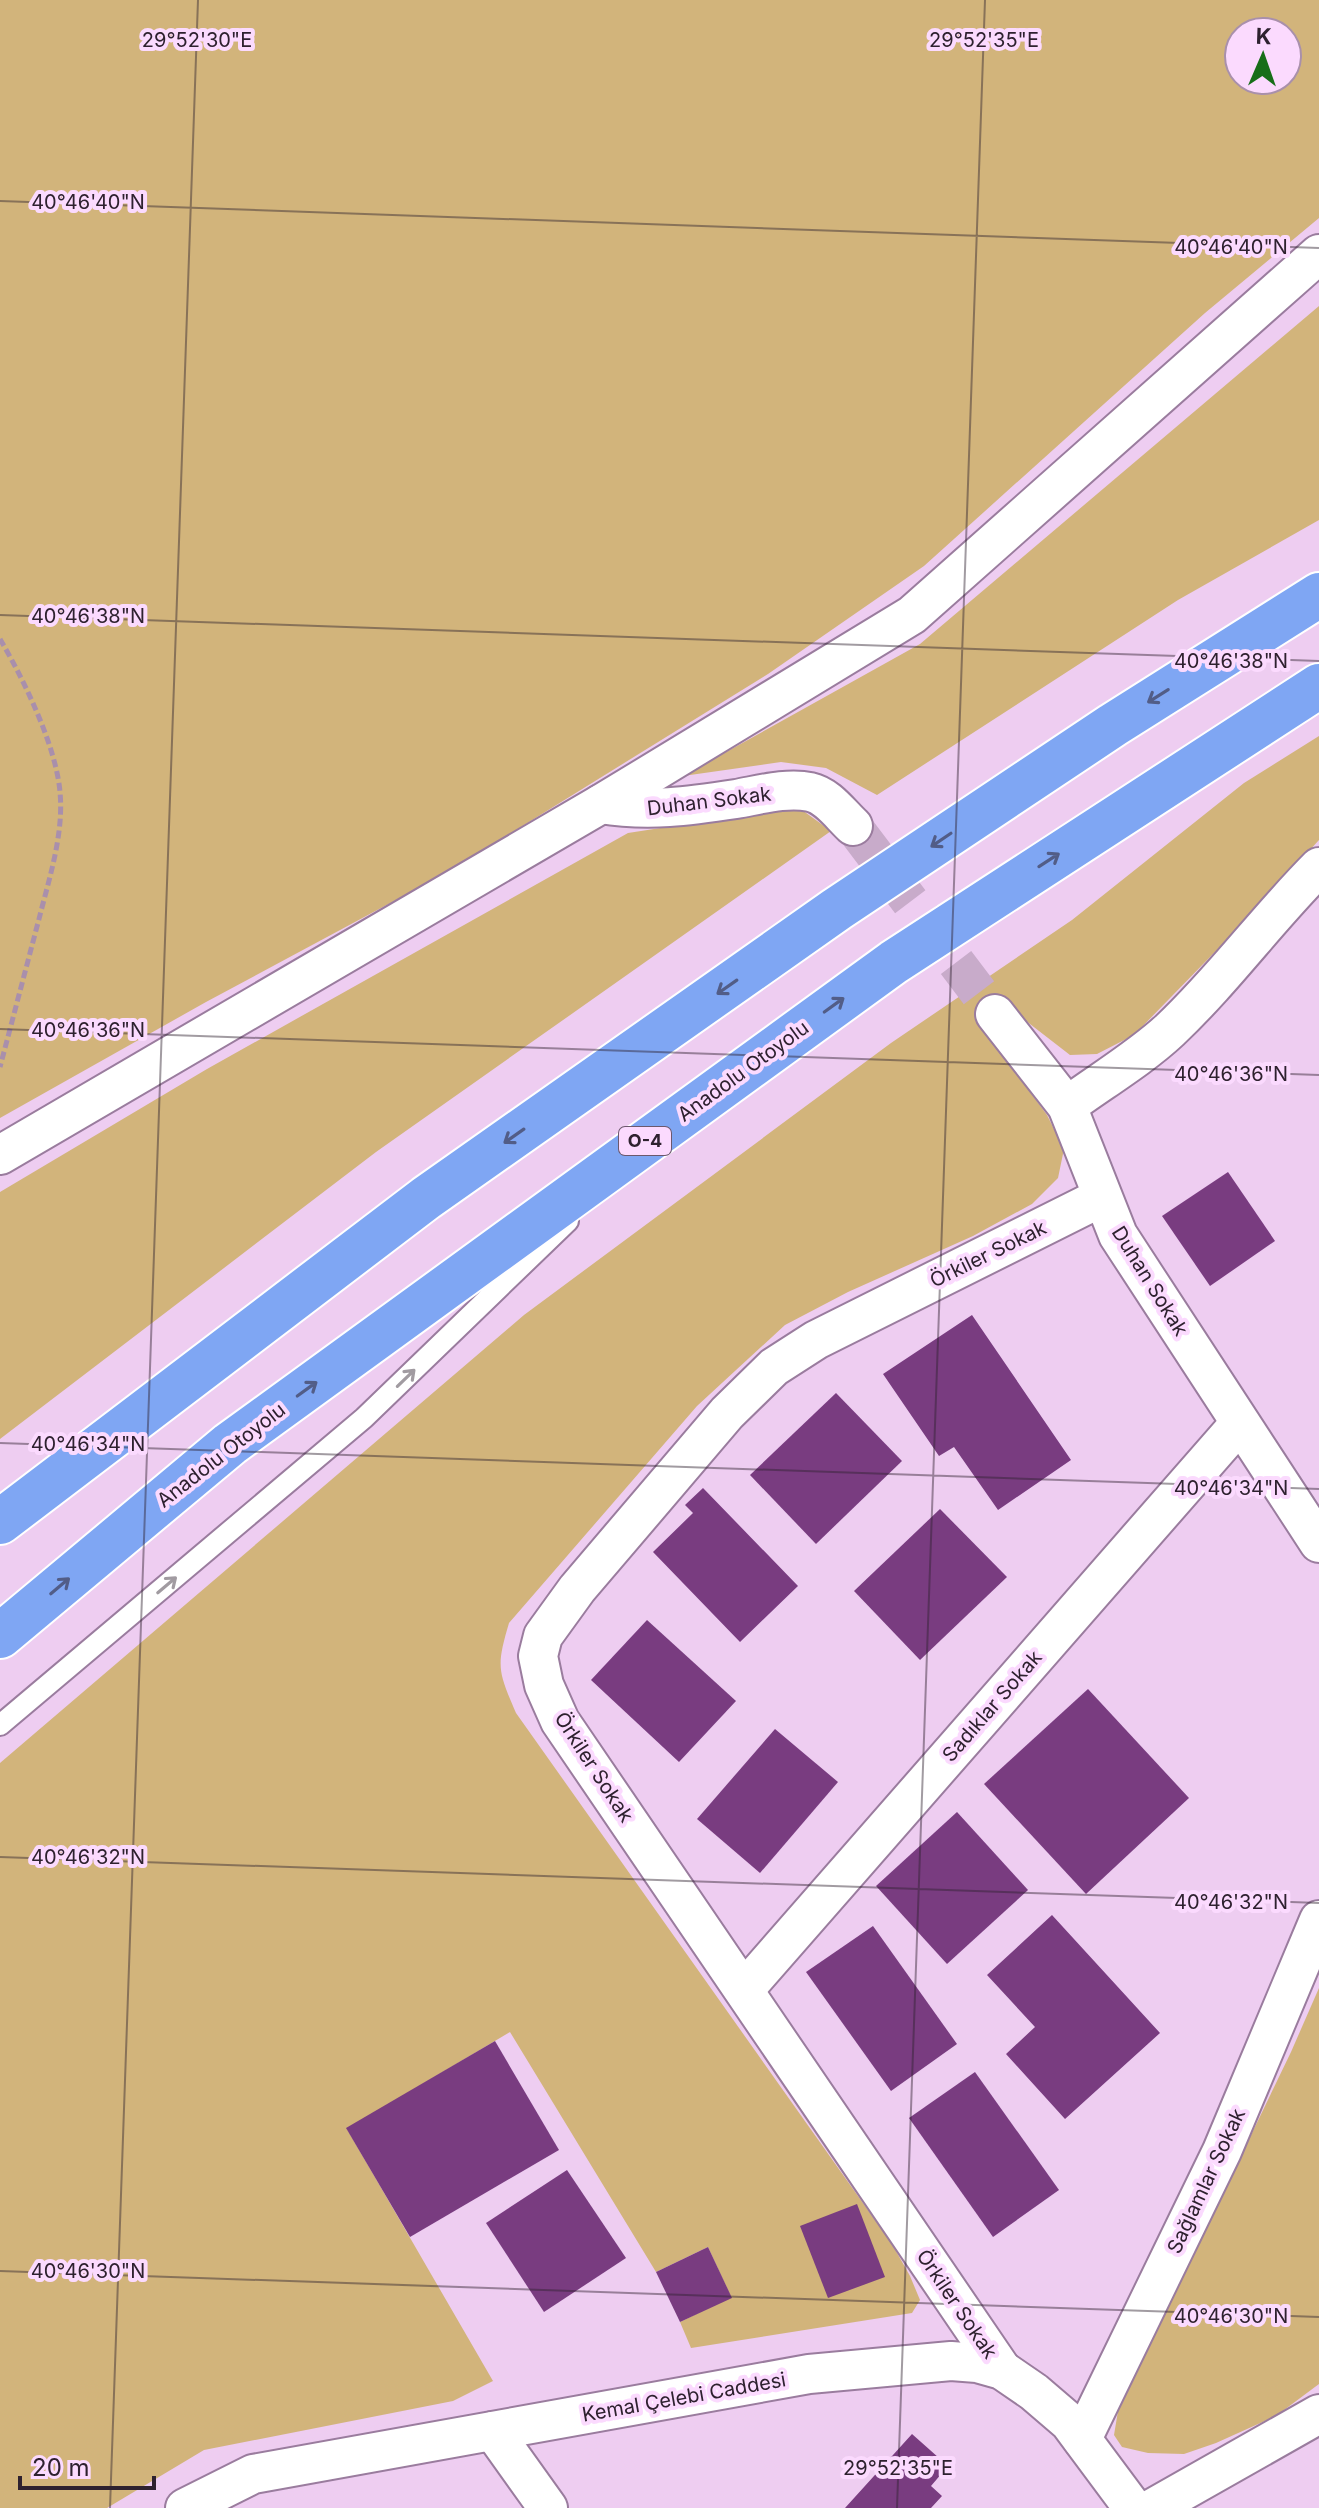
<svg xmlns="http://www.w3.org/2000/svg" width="1319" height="2508" font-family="Inter,sans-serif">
<rect width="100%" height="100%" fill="#eecdf1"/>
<g fill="#d2b47b" fill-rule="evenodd">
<path d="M0 0H1319V218L1205 313 924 566 768 674 448 872 206 1002 0 1118ZM1239 32H1287V80H1239Z"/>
<polygon points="1319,306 1319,520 1178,600 877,795 826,768 781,762 683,776 920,644"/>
<path d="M1319 736V840L1249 917 1134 1035 1097 1054 1070 1055 1008 1007 981 1025 1047 1115 1064 1149 1058 1178 1032 1204 973 1236 848 1292 785 1325 697 1406 509 1623C496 1667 498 1671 516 1713L892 2244 910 2276 920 2300 912 2313 691 2348 680 2322 731 2297 708 2247 656 2272 510 2032 347 2129 493 2381 453 2401 204 2450 107 2508H0V1763L524 1315 891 1043 1072 920 1244 783Z"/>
<polygon points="777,810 802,810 831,831 376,1152 0,1439 0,1192 207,1069 628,833"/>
<polygon points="1319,1988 1319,2384 1276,2416 1216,2443 1184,2454 1148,2453 1122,2447 1114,2435 1118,2411 1291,2052"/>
</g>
<g fill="#793c80">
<polygon points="1228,1172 1275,1241 1210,1286 1162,1216"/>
<polygon points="972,1315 1071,1460 998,1510 954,1447 939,1456 883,1374"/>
<polygon points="836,1393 902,1461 816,1544 750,1475"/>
<polygon points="703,1488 798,1586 740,1642 653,1552 693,1513 685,1505"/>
<polygon points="940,1509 1007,1577 920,1660 854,1591"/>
<polygon points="647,1620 736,1701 679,1762 591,1680"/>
<polygon points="1088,1689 1189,1798 1086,1894 984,1784"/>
<polygon points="775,1729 838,1782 760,1873 697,1819"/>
<polygon points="957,1812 1028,1890 947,1964 876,1886"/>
<polygon points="1052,1915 1160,2033 1065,2119 1006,2054 1035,2027 987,1975"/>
<polygon points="873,1926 957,2044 891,2091 806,1972"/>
<polygon points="495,2041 559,2150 410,2237 346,2128"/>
<polygon points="975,2072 1059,2190 993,2237 909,2118"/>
<polygon points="567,2170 626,2258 544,2312 486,2223"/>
<polygon points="857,2204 885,2277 828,2298 800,2226"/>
<polygon points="708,2247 732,2298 680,2322 656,2272"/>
<polygon points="912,2434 948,2466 931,2486 942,2496 931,2508 845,2508"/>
</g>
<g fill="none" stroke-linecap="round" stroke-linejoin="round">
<polyline stroke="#c8abca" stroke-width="38" stroke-dasharray="38 19" stroke-linecap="butt" points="853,826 995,1014"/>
<g stroke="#9a7c9e" stroke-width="24">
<polyline id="lane" points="0,1725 364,1418 568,1221"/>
</g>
<g stroke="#9a7c9e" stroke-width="42">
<g id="street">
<path d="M601 804C648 812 690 806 736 799 759 795 787 787 810 792 828 796 840 814 853 826"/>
<polyline points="995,1014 1067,1106 1118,1235 1319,1543"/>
<path d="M1067 1106C1101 1081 1140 1058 1170 1030 1224 979 1267 919 1319 867"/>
<polyline points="0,1155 601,804 912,615 1319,254"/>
<polyline points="744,1990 1240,1423"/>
<polyline points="1002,2370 560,1721 544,1685 538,1656 543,1636 577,1589 727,1413 774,1367 816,1340 1102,1197"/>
<polyline points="493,2431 548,2508"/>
<polyline points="1082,2439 1222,2151 1319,1920"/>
<polyline points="185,2508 253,2474 809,2374 951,2361 977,2363 1002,2370 1034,2392 1069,2422 1133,2508"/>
<polyline points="1153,2508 1319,2414"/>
</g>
</g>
<g stroke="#fff" stroke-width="48">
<g id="highway">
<polyline points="0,1522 426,1198 837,909 1113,725 1319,595"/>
<polyline points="0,1636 230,1444 894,962 1319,686"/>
</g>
</g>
<path stroke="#a98fac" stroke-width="5" stroke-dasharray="8 4" stroke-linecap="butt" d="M0 639C24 680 56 746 60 792 64 834 49 879 39 919 26 968 13 1018 0 1067"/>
<use href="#lane" stroke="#fff" stroke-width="20"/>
<use href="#street" stroke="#fff" stroke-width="38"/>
<use href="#highway" stroke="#7fa6f3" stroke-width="44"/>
</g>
<defs><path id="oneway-shaft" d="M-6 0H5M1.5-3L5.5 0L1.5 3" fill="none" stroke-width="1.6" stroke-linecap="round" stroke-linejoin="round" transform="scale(2)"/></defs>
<g stroke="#525d87">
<use href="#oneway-shaft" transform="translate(1158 696) rotate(148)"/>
<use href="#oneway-shaft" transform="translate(941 840) rotate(146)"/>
<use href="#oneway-shaft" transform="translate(1049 860) rotate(-33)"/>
<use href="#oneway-shaft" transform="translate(727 987) rotate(145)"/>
<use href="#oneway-shaft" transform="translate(834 1005) rotate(-36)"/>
<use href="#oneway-shaft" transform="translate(514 1136) rotate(145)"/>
<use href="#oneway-shaft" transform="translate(307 1389) rotate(-36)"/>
<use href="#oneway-shaft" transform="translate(60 1586) rotate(-40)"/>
</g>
<g stroke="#a19ba1">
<use href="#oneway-shaft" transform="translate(406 1378) rotate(-44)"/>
<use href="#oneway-shaft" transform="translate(167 1585) rotate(-40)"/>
</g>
<path fill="none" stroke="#2e212f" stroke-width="2" stroke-opacity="0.45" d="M0 201 1319 248M0 615 1319 661M0 1029 1319 1075M0 1443 1319 1489M0 1857 1319 1903M0 2271 1319 2317M110 2508 198 0M897 2508 985 0"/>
<g text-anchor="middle" stroke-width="8" stroke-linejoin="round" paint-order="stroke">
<rect fill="#fbdafe" stroke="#6c586d" stroke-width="2" x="619" y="1127" width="52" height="28" rx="6"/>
<g font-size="18" font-weight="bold" fill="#2e212f">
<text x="645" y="1147">O-4</text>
</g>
<g font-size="20" fill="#2e212f" stroke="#fbdafe">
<text transform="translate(709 801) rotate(-7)" y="7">Duhan Sokak</text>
<text transform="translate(743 1071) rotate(-36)" y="7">Anadolu Otoyolu</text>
<text transform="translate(988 1254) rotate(-26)" y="7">Örkiler Sokak</text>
<text transform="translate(1150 1281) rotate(58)" y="7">Duhan Sokak</text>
<text transform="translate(221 1455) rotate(-38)" y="7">Anadolu Otoyolu</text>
<text transform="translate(992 1706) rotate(-49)" y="7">Sadıklar Sokak</text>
<text transform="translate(594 1767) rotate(57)" y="7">Örkiler Sokak</text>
<text transform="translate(1206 2181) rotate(-65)" y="7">Sağlamlar Sokak</text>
<text transform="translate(957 2304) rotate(56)" y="7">Örkiler Sokak</text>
<text transform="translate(684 2397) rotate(-10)" y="7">Kemal Çelebi Caddesi</text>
</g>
</g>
<g font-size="20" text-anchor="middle" fill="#2e212f" stroke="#fbdafe" stroke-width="8" stroke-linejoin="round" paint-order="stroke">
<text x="197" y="47">29°52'30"E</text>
<text x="984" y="47">29°52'35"E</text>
<text x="88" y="209">40°46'40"N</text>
<text x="1231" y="254">40°46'40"N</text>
<text x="88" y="623">40°46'38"N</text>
<text x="1231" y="668">40°46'38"N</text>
<text x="88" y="1037">40°46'36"N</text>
<text x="1231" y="1081">40°46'36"N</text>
<text x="88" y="1451">40°46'34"N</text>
<text x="1231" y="1495">40°46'34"N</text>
<text x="88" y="1864">40°46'32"N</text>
<text x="1231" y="1909">40°46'32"N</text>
<text x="88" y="2278">40°46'30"N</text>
<text x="1231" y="2323">40°46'30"N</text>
<text x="898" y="2475">29°52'35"E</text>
</g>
<g transform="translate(1263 56) rotate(2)"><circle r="38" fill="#fbdafe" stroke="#a990ab" stroke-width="2"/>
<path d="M0-6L14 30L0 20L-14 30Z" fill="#176e19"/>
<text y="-12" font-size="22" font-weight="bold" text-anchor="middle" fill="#2e212f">K</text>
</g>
<path d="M20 2476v12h134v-12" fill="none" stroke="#2e212f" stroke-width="4"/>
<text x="32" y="2476" font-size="24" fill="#2e212f" stroke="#fbdafe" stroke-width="6" paint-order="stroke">20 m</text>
</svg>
